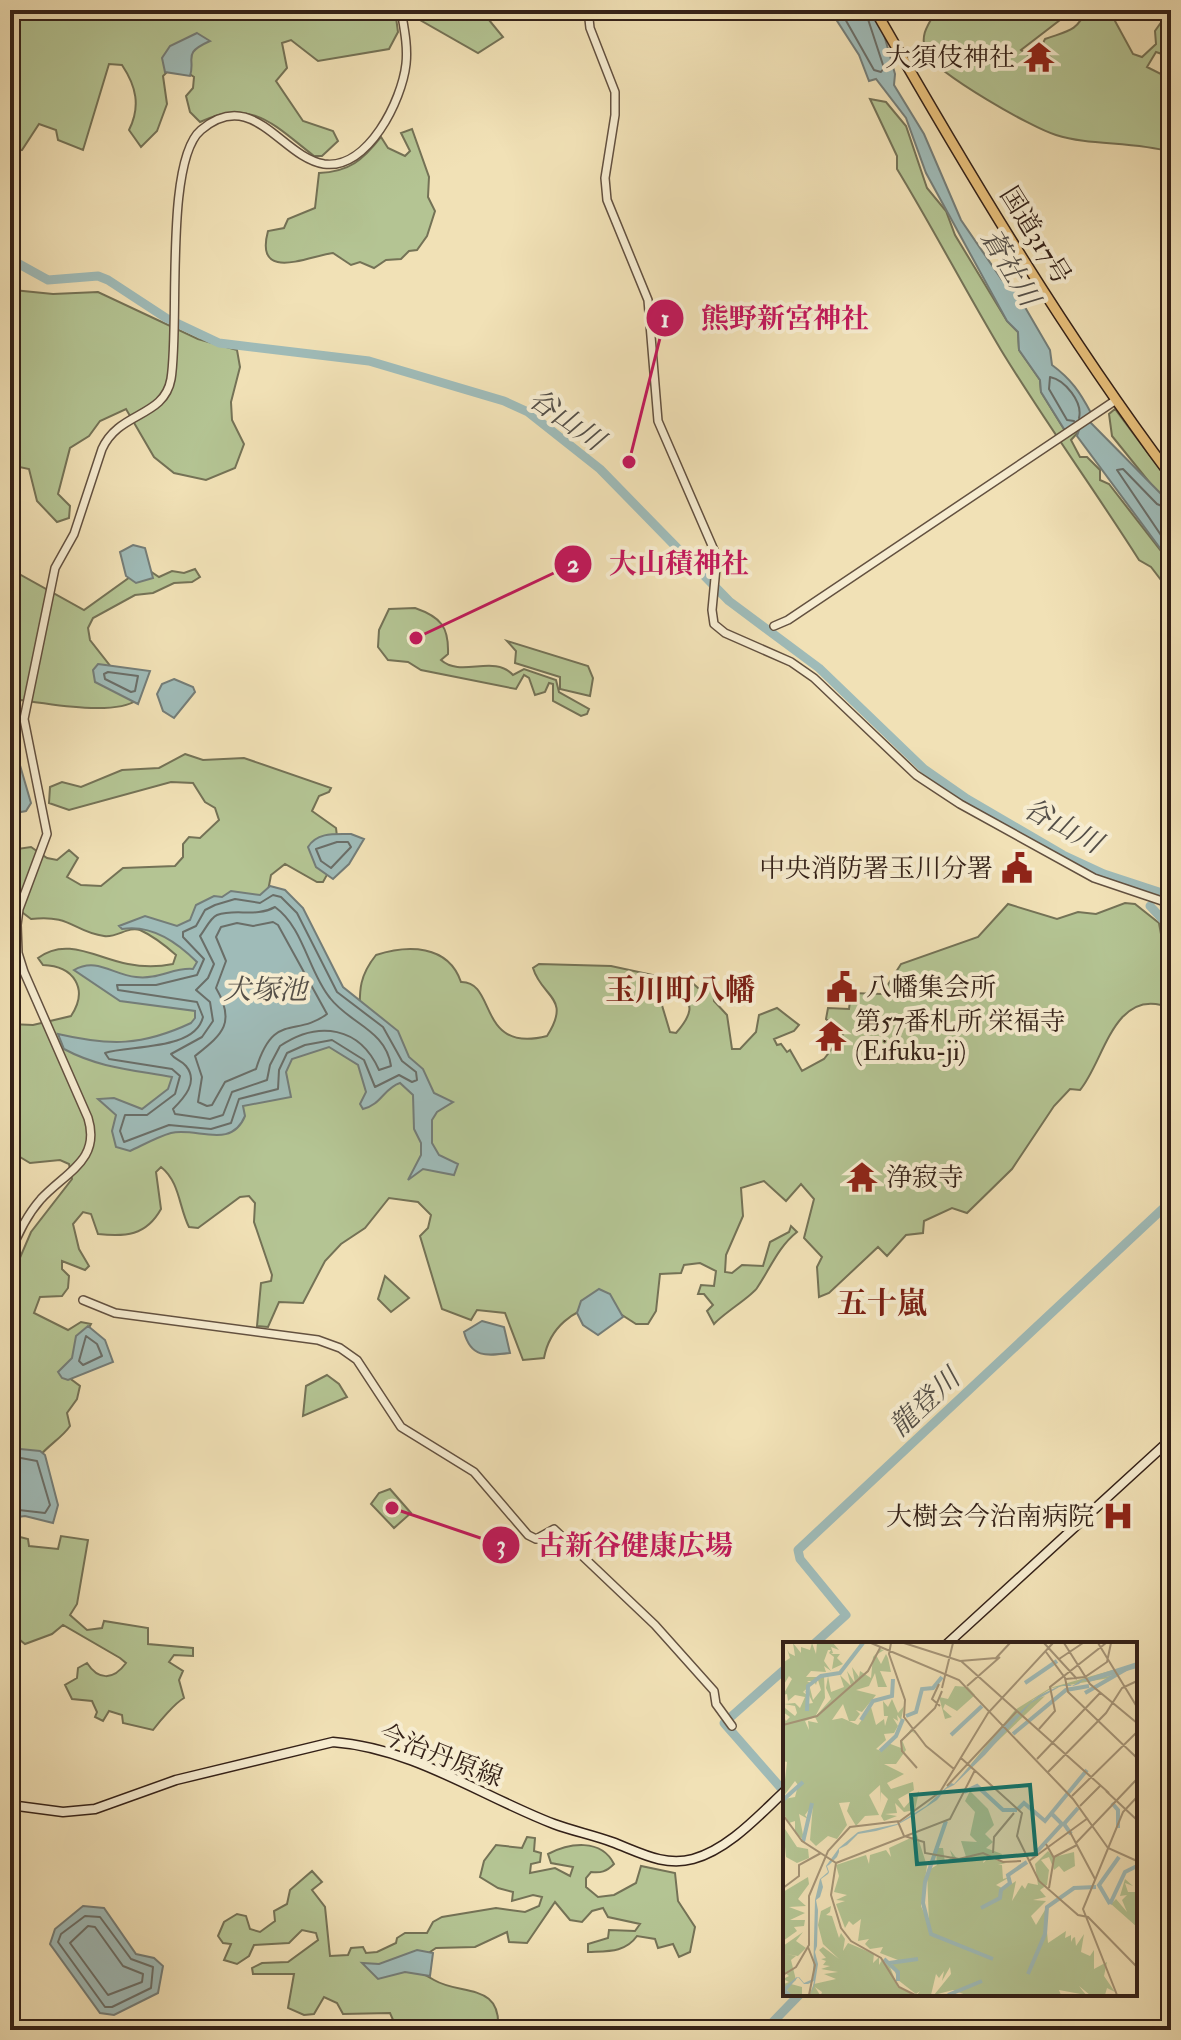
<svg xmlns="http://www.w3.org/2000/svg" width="1181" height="2040" viewBox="0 0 1181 2040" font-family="'IM FELL Double Pica','Noto Serif JP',serif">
<rect width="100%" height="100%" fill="#f1e1b6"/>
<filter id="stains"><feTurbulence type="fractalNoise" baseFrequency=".0025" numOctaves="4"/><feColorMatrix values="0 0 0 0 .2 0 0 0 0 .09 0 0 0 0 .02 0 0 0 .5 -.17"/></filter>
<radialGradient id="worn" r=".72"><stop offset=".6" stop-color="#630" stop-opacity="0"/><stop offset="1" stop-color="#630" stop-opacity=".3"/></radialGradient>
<path fill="#b4c493" stroke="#747256" stroke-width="2" d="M10,10h385l3,22 -9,17 -71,12 -27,-21 -9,3 5,25 -11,13 27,40 30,10 5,10 -16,15h-8c-39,-30 -62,-59 -114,-34l-10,-10 -4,-16 7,-8 1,-11 -9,-6 -15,-2 -7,7 4,28 -10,27 -16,16 -12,-17c12,-24 7,-44 -7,-65l-13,-1 -26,86 -25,-10 -2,-10 -17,-6 -17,26 -12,1z
M422,10h65l2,10 14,17 -25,16 -58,-33z
M937,10h136l-52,40 24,18 9,-7 -13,-14 4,-8c22,-8 32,-7 41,-29h23l24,44 9,3 14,-13 -1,-13 7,-10 -2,-10 11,-1v47l-15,-5 -9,15 24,12v73c-38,-11 -81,-6 -115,-17 -24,-7 -118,-61 -129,-81 -9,-18 2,-31 10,-44z
M870,99l16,3 20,24 21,62 19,23 9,24 52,86 11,11 1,18 21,30 1,12 23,37 16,1 -9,10 9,17h7l13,13v10l9,4 62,80v29l-20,-26 -12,-7c-45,-71 -94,-138 -138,-210 -36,-60 -68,-122 -104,-181v-13z
M412,129l17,48 -1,20 7,14 -8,25 -10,14 -8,1 -8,8 -15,1 -12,8 -14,-6 -9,3 -18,-12c-24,3 -79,30 -65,-22l16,-3 4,-9 27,-11 4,-35c30,-1 44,-13 62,-36l7,11 17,8 5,-5 -9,-18z
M13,290l40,4 45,-2 100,47 39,11 3,17 -9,35 1,18 12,24 -9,24 -29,12 -32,-7 -20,-16 -28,-48 -26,12 -11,15 -19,12 -12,46 12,12 -1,12 -12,4 -20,-21 -8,-32 -19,-4v-145l3,-7 -3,-19z
M1115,409l56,75v20l-9,-6 -50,-62 -3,-22z
M144,567l15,10 13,-6 12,2 11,-4 5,8 -8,5 -18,1 -21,10 -18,2 -42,23 -5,10 2,12 47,60c-22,16 -90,4 -116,0l-11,3v-134l74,41z
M415,608c26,9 34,19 33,46l-7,6c20,18 53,-6 72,15l11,-6 32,11 3,12 30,17 -2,5 -6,2 -28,-15v-17l-4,-1 -4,9 -10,3 -6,-17 -5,-3 -8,14 -95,-19 -13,-8 -20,-2 -10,-13 1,-17 10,-21z
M507,641l81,25 5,12 -3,18 -30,-7v-12l-45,-14 1,-12z
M185,754l18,6 41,-2 87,30 -2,4 -10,4 -7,15 24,17c3,19 -3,38 -13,54h-6l-32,-18 -14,11 -7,37 18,140 78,-38c-1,-25 0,-39 16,-59 31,-10 72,-11 85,27 36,-1 16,72 86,54 25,-39 -5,-38 -14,-68l6,-4 72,2 51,11 -1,25 9,30 6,1c31,-35 -3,-33 11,-55l11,10h15l1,13 13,14 5,34h8l16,-17 3,-17 18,-7 22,17 -5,6 -20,8 3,6 4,-1 6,8 3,-2 12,21 22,-12 20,-26 -18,-14 2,-11 21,1 2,-16 31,1 19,-30 77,-27 30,-33 49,15 21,-7 18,2 29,-11 10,1 24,19 9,50 -7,32c-48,-12 -58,58 -81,85l-10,-1 -16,17 -42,63 -45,44 -15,-5 -28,13 -1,12 -17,2 -19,21 -9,-9 -49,46 -10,4 -2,-30 5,-10 -18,-19 10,-39 -13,-15 -15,17 -22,-20 -23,7 2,28 -17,39 -1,17 7,1 10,-8 21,1 7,-24 19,-10 2,-6 6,6c-19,15 -27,37 -40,56 -5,8 -33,25 -43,36l-7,-13 6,-6 -9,-11h-6l3,-9 13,1 2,-15 -16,-8 -16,2 -3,8 -21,1 -4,37 -8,13h-12l-34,-22c-29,9 -52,24 -58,56l-21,2 -18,-47 -28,-3 -6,10 -29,-11 -22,-73 8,-8 3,-13 -13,-13 -29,-4 -24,30 -24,16 -16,17 -22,42 -24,-1 -11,25 -11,-1 4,-43 10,-2 1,-6 -18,-53 1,-19 -6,-7 -9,1 -42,31 -9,-1c-10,-19 -9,-45 -28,-60l-5,5 5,37c-15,27 -36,28 -63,25l-7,-20 -8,-2 -10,12 6,25 10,17 -4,4 -23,-9v8l7,7 -1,12 -6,8 -22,1 -6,16 34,17 13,-8 10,2 -27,50 16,12 -3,13 -10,14 3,13c-8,12 -22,19 -31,31l-29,-2v-174l21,-49 41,-53 -3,-15 -9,-4 -30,3 -20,-12v-127l23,1 38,-9c18,-27 3,-50 -28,-51l-5,-7c29,-22 60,1 90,6 15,3 30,3 45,0l3,-9c-9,-8 -25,-20 -36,-25 -12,-4 -23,8 -36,6 -30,-4 -33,-22 -73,-17l-21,-16v-53l21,-3 16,11 10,2 12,-10 9,8 -11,19 14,8 20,1 22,-18 52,-2 8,-9v-13l6,-7 11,1 19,-18 -4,-12 -10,-6 -12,-19 -22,-1 -102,28 -20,-7 1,-16 12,-5 19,5 41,-17 37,-2z
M385,1276l24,22 -18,14 -13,-13z
M327,1375l12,9 8,13 -44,19 3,-30z
M390,1489l21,24 -17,15 -23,-24 8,-11z
M18,1527l-2,9 12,3 1,7 29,3 3,-13 27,4 -11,64 -7,11 17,15 15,-2 2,-7 44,7v16l45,4v8l-19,-1 -5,7 14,9 -4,9 5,18c-9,5 -25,24 -31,32l-30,-7 -1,-8 -13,-4 -6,10 -8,-4 2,-5 -5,-11 -20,-2 -7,-14 12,-7 1,-10 9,-5c11,17 26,18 39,0l-6,-5 -57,-33 -11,9 -27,10 -15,-12v-102z
M527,1837l8,1 -1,13 7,2 -1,9 -9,2 -1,9 25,-5 15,8 3,-9 -22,-4 -3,-9c21,-11 53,-16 66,10 -8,8 -13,9 -23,8l-5,6v9l12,10 16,-2 22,-12 5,-17 34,7 3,28 17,26 -5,25 -11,5 -6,-13 -15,4 -3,-9 -18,-3c-12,17 -30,15 -49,16v-8l20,-6 1,-8 26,1 5,-7 -32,-7 -5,-9 -11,3 -10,11 -12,-2 -15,-18 -28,41 -18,-1 -2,-10 -32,15 -39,1 -31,21c14,2 19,5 29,11 27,16 68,2 64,50h-106l2,-8 -4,-9 -47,1 -6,-11 -13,-6 -10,17 -10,1 -16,-7 6,-34h-41l-1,-6 10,-5 26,-1 30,-22 -2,-7 -14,-3 -13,13 -35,2 -5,11 -12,8 -13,-4 7,-16 -8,-1 -5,-7 6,-14 13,-8 9,2 4,13 10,3 15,-11 -1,-10 13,-7 3,-14 22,-19 10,11 -10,8 13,17 5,49 18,-1 3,-7 12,-1 3,6 11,-1 19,-9 1,-5 8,-5h22l6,-11 9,-5 54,-9 29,4 14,-6 3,-9 -9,-2 -21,6 1,-9 -15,-4 -18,-11 4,-16 12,-16 26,3z"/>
<path fill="#9fbbb8" stroke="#747d78" stroke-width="2" d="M830,10h41l12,21 12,43 -1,11 30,49 37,86 41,60 10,5 38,65 2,15c19,14 28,27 39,48l-5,5 85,86v59l-94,-127 2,-6 -15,-1 -23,-37 -1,-12 -21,-30 -1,-18 -11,-11 -81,-148 -20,-55 -30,-39 -7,2 -10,-26z
M197,33l13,8c-29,13 -14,17 -20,35l-25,-4 -3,-14 8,-12z
M133,545l12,3 8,30 -17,5 -10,-7 -6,-24z
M98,664l52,7 -12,33 -43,-22 -2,-12z
M174,679l19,8 2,5 -21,26 -11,-7 -6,-17 5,-10z
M17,755l14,48 -5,8 -16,3v-58z
M351,834l13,5 -15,25 -16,15 -17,-12 -8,-20c9,-15 27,-13 43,-13z
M270,886l15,4 18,18 40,79 55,44 11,26 14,12 11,24 19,9 -16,10 -5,8v23l7,12 19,9 -4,11 -31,-6 -15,11 13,-25v-12l-7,-14 -1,-34 -13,-12c-16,5 -19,22 -37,26l-3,-5 6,-12 -8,-27 -29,-18 -37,12 -6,13 5,25 -48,9 2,10c-14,34 -48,11 -74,17 -14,4 -28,12 -41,18l-14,-4 -4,-16 4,-16 -18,-16 16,-1 28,11 26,-20 4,-12c-38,-7 -73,-9 -108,-28l-6,-15c52,12 84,12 133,-11l4,-5v-7l-75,-10 -46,-31c23,-13 39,5 62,7 22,3 38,-10 57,-8l4,-7c-21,-21 -46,-38 -75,-33l-3,-3 26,-10 32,10 13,-6 6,-15 18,-9 8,1 9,-6 29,4z
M599,1289l11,5 13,23 -25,18 -15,-10 -6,-12 4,-12z
M482,1321l22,6 6,26c-24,3 -39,5 -46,-21z
M88,1326l17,14 8,22 -45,18 -6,-2 -4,-6 14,-14 4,-22z
M10,1448l30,3 5,4 13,50 -5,18 -28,-7 -15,2z
M83,1906l21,2 32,46 18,4 9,8 -5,27 -44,22 -14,-2 -50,-69 5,-15z
M417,1950l16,3 -3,23 -25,-4 -27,7 -16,-16 17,1z"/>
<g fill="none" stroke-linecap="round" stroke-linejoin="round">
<path stroke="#6a6e68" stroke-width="2" d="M840,10l34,60 7,2 3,-4 -19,-58
M1074,421l-7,-1 -18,-31 1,-12c15,3 33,25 29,41
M1171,510l-14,-6 -34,-35 -6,1 54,80
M108,672l30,4 -3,15 -4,1 -26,-13 -1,-5z
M337,842h11l3,5 -20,21 -10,-7 -5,-12z
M273,895l8,2 16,16 40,79 46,35 19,34 14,11 1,8 -5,2 -13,-7 -24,12 -11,-27 -32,-20 -27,5 -18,8 -8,17 -1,19 -39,10 -8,24 -20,6 -42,-4 -45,17 -4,-11 5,-16h22l28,-21 5,-18 -8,-7 -63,-10 -4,-6c24,-8 90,-2 98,-36l-6,-15 -79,-12 -1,-5h39l41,-10 7,-16 -21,-22v-5l13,-6 9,-16 10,-5 20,-6 25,4z
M275,907c29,21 33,64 55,91 20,26 56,32 61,68l-12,4c-19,-43 -60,-50 -99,-24l-10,19 -3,15 -35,12 -9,23 -13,4 -35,-5 -2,-5c11,-11 26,-27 13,-43 -5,-6 -11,-6 -15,-12l31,-17 11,-16 -3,-19 -14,-12 12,-12 6,-14 -14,-28c5,-6 10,-18 17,-21 20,-7 38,3 58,-8z
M237,923l16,3 20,-4 5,3 49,89c-32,24 -53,-3 -71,55l-31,13 -13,23 -5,1 -9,-4 4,-25 -7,-21c26,-21 42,-32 21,-68l10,-27 -10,-24 5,-10z
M86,1336l11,8 5,12 -19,9 -4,-4z
M10,1456l27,5 13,44 -5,8 -35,-4
M85,1916l15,1 31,42 22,8 -2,21 -39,19h-7l-47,-65 3,-8z
M88,1926l7,1 28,39 20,8 -1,8 -34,13 -38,-52z"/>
<path stroke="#9fbbb8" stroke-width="9" d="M10,259l38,21 50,-4 10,4 58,38 53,25 150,18 135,40 24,11 72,57 129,132 90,67 105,101 43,30 96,56 41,19 67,22
M1150,906l16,17 5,29
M814,1644l32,-29 -46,-56 -2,-9 373,-349
M781,1788l-57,-65 61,-54
M765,2030l35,-36"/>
<defs>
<path id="tertiary" d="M588,10l2,18 25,64v23l-10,63 2,22 41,100 10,121 59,136 -5,53 2,14 11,9 66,29 23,16 102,97 44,29 134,74 77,26
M774,626l14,-6 328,-220
M10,1255c7,-20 17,-40 31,-56 25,-27 60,-39 47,-81l-64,-146 -6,-19 -1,-28 2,-16 28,-75 -23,-115 31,-151 19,-34 28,-85c17,-38 62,-31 69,-70 9,-53 -7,-218 30,-249 52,-44 80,27 123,34 44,6 78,-64 82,-100 2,-18 -2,-36 -5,-54
M83,1300l32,13 203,27 22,8 17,12 44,67 73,45 54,63 8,4 18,-10 101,96 59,66 2,13 16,22"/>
<path id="secondary" d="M947,1644l224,-205
M10,1805l53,7 32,-3 81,-29 157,-38c80,6 148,54 221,82 19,7 39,11 58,18 27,10 52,25 81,17 36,-10 66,-44 92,-68"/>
<path id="trunk" d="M875,10c91,159 186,319 296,466"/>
</defs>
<use href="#tertiary" stroke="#635140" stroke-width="10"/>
<use href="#secondary" stroke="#342118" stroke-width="11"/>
<use href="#trunk" stroke="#342118" stroke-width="12"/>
<use href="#tertiary" stroke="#f6ecd0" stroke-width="7"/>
<use href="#secondary" stroke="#f6ecd0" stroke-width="8"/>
<use href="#trunk" stroke="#e8c07b" stroke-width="9"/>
</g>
<defs>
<symbol id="temple-bare" viewBox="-9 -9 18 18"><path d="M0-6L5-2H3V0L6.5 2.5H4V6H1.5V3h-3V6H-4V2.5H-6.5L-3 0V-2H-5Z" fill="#8f2418" stroke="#f6ecd0" stroke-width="2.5" paint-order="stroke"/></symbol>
<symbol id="civic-bare" viewBox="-9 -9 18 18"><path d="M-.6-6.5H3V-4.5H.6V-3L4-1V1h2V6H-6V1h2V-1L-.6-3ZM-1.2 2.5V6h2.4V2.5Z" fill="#8f2418" stroke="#f6ecd0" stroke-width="2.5" paint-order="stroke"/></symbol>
<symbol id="hospital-bare" viewBox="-9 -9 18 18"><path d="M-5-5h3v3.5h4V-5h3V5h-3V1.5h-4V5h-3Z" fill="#8f2418" stroke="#f6ecd0" stroke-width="2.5" paint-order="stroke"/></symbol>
</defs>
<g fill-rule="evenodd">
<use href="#temple-bare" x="1017" y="35" width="44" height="44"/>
<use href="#civic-bare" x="995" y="846" width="44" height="44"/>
<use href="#civic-bare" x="820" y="965" width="44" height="44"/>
<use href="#temple-bare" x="809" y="1014" width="44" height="44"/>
<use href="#temple-bare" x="840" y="1155" width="44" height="44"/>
<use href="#hospital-bare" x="1096" y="1494" width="44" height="44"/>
</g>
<g text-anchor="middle" stroke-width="8" stroke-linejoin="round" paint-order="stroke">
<g font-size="26" fill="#342118" stroke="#f6ecd0" text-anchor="end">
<text x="1015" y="66">大須伎神社</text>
<text x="993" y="877">中央消防署玉川分署</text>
<text x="866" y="996" text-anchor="start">八幡集会所</text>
<text x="855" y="1030" text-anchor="start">第57番札所 栄福寺<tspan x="855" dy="30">(Eifuku-ji)</tspan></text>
<text x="886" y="1186" text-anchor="start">浄寂寺</text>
<text x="1094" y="1525">大樹会今治南病院</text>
</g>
<g font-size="26" fill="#342118" stroke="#f6ecd0">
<text transform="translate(1036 235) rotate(58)" y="9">国道317号</text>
<text transform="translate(441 1755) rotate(21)" y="9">今治丹原線</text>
</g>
<g font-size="28" font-style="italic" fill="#544f48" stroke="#f6ecd0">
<text transform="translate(1011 267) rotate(59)" y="10">蒼社川</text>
<text transform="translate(567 419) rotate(35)" y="10">谷山川</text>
<text transform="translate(1063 825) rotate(28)" y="10">谷山川</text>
<text x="265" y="999">犬塚池</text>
<text transform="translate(924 1402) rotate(-43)" y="10">龍登川</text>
</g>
<g font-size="30" font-weight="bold" fill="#7a1f14" stroke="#f6ecd0">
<text x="680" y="1000">玉川町八幡</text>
<text x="882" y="1313">五十嵐</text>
</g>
</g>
<g transform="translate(783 1642)">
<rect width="354" height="354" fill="#f1e1b6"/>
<path d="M10,1l8,10v-6l9,3 2,-7 4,11 1,-11h16l6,7 -8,-3 2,6 -2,1h9l-3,4 6,6 -11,5 2,-12 -5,-4 2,-3h-3l-4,11 7,10 -7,-5 2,6 -15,-1 -5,6h12l-2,8 -2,-4h-7l5,3 -9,8 4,3v9l6,-1 -4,-8 -5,-4 5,2 1,-5 3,12 8,-10 -3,-10 6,-4 1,22 -10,19 -10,4 4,9 -1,-9 10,2 -3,-6 16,-18 -5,-11 2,-12 3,16 13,-5 -4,-12 11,11 -4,-15 8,12 -3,-16 7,10 1,-6 11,7 2,-21 7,-8 4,1 -8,5 5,9 5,-10 2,4 3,14 -11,-1 7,16h-9l-3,-14 -6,13 -13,4 20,5 -14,17 -6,-2 4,4 -5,7h-6l-6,-17 -11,16 10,-2 16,7 13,-18 5,18 8,-6 1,7 3,-10h-4l-1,-15 5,6 4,-8 6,14 6,-7 -3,14 -4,-5 1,6 -5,-3 5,8 -4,7 -10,1 2,6 -10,9 5,2 7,-8 13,5v-5l1,-3 2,-2 7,-9 5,5 -5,-3 -9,9 4,10 -10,14h-12l20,10 -17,9 4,6 22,-7 1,8 -16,9 6,9 15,-17 -4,19 -11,2 -9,-9 2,10 -12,1 12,2 -13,5 -3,-5 7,-17 -7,-7v11l-1,-18 -11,10 10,20 -14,1 -9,10 -9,-15 3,-9 -11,1 8,22 -10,14 -9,-3 -12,10 -6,-6 3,-36 -8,11 3,4 -9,-5 5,26 -9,-7v-12l-6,2 -6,-11 1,-13 11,-2 3,-12 -3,-4 -12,16 4,-35 -4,-1v-46l3,6 4,-4 -7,-5 2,-4 10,8 2,-3 -2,-7 -11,-2 11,-1 5,5 5,-11 -10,-2 -7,6 -1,-7 -4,1 9,-16 -3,-3 -6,10v-32l1,8 6,-4 -3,-9 2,4 6,3zM333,27l-21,10 24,-5 -10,4 -57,10 -21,13 14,-5 -82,78 52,-64 35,-22zM172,44l13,1 7,8 -18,16 -12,-7 -2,5 9,8 -7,2 -6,-22 9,2zM187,149l18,18 6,16 -9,9 8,8 -7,6 16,6 -2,5 -15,-3 -2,7 6,-5 17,5 -8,2h4l1,14 7,-2 -14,8 8,4 12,-8 -4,20 10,-16 3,4 3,-6 10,2 -3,-21 13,-13 6,6 20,-5 1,14 -11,6 -5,-6 -5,4 -5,-13 -8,3 8,10 -2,15 -7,5 6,7 -13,3 13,1 -15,15 5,9 9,-15 3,33 18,-12 -1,7 6,-3v7l2,-4 2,-1 1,9 8,-12 -3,18 9,4 4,-6v19l13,-7 -3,14 11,16 -8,-4 -2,7h-15l-11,-9 7,9 -27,-5 2,5h-95l-13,-5 -19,5 17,-21 -1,-7 -8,14 2,-10 -5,7 -3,-4 -5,21h-14l3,-4 -4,3 -18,-14 -7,-19h4l3,-1 -18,-7 3,-6 -13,2 -5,-5 4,-5 -11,2 3,-22 -8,6 -4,-4 -4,7 -9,-24 9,-3 -9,-1 11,-5 -13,-3 5,-16 -3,-11 30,-10 3,9 1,-9 16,-5 5,7 -2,-9 28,-13 10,31 -6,40 8,18 -2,-53 10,-6 -1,-17h7l2,15 7,-7 -2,-6 8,10h9l-6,-19 16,1 -7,-7 5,-23 -10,-11zM0,184l14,21 11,2 1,9 -12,5 -11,-6zM25,235l1,7 -11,15 8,7 -17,1 16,6 -15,7h15l-1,6 -10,1 3,4 -14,10v-49zM342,237l8,7 -8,-3 3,9h9v35l-26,-23 5,-5 11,13 -5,-12 5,-5 -7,1zM48,264l-1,6 -4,3 6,1 7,22 2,-5 4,6 -2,12 5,-8 26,11 -1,9 6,-6v8l3,-5 8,7 8,20 16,8h-93l1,-3 -7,-5 5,8h-11l5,-11 22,-5 -12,-5 14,-2 -17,-3 9,-3 -7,-1 3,-4 -5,-2 5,-1 -7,-8 4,-3 16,12 -16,-15 -5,-19 3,-14zM20,290l-7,9 10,7 -8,8 -12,-2 10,2 -5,4 5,20 -5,4 11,3v8h-12l-6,-11 5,-2 -6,-3 6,-3 -6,-5v-25z" fill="#b4c493"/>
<path d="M354,20v6l-48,14 -6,-2 -4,4 -6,2h-12l-30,17 -46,52 -31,30 -8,4 -9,11 -24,16 -16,9 -21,6 -18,3 -11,11 -8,4v3l-2,5 -8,8 -2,1 2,6 -1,2 -7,5 2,8 -3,10 -4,3 2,10 -1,36 -2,6 3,12 -3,19 -4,12 3,-14 -6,3h-4l-6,-7 -11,13 5,5h-9v-7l14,-11h2l5,6 9,-4 2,-79 5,-21 8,-7 -2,-6 13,-18 19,-16 39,-8 29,-18 25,-23 3,1 51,-59 33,-29 21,-10 10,-2 3,2 9,-6z" fill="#9fbbb8"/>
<path fill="none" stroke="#9fbbb8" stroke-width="4" d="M242,41l32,-22M302,51l43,-25M24,69l1,-25 13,-10 19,-3 23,-30M123,74l10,-4 6,-23 11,-1 9,-11M78,78l12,-19 19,-5 1,-17M230,92l53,-44 23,-4M168,93l31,-29M97,109l16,-15 7,-17M181,150l13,-6 26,24h14M0,158l20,-18M329,161l6,7v18M235,167l6,-6 21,18 42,-51M163,179l-21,61 -2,21 8,31 62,25M288,192l-7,-10 14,-16M20,200l9,-39M249,215l30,-33 -10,-10M327,262l15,-32 12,-6M327,262l-11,-19 20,-28M198,266l19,-10 1,-8 9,-7 -2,-8 19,-13M101,317l14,13v9M106,321l29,-4M245,332l17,-40 2,-27 27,-19 22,-1M165,353l34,-14"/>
<path fill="none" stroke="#a59477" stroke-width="2" d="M88,1l88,37 114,119 35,49 29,13M108,1l-2,11 16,46 -1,17 22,29 28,23M121,1l56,18 36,-3 14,-15M261,1l33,36M281,1l26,41 47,39M315,1l39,64M263,10l19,26 3,14 69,66M276,17l24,-16M178,19l148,132M283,37l19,-2 22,-15 4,-19M156,42l-7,15 8,7M184,44l33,-29M159,46l11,-45M0,83l34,-9 51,-45 12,-23M256,87l16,-18 -5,-24 56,-44M178,116l61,55 -5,23 22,45 39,34 10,2 49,50M254,117l63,-66M134,126l-15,-17 -1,-10 34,-33 7,-17M265,130l58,-59 16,-25 15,-7M164,144l70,-75M323,149l31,29M289,154l65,-64M297,164l20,-20M0,173l19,26 34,22 -5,32 10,33 10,13 30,17 18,29 16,8M115,180l6,14 20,6 1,11 34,6 24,-6 20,9 18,-1M287,190l25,47M293,201l61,-64M263,202l8,14 -5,30M210,211l1,-16 20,-24M271,215l23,-12M246,219l59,-43M53,221l114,-44 25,-49M0,246l16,-12v-11l22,-12M25,305l7,18 -6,30M0,333l13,-8 13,-22v-49l19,-45 22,-24 50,-6 40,-29 48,-79 65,-70M334,353l-34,-86 40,-97 14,-15"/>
<path fill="#0f766e" fill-opacity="0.15" stroke="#0f766e" stroke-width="4" d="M247,143l6,69 -119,10 -6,-69z"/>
<rect width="354" height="354" fill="none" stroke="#342118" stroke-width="4"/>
</g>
<path fill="none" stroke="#c2185b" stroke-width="3" d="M629 462L665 318M416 638L573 564M392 1508L501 1545"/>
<g fill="#c2185b" stroke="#f6ecd0" stroke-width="3">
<circle cx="629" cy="462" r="8"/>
<circle cx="416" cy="638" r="8"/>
<circle cx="392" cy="1508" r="8"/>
<circle cx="665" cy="318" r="20"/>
<circle cx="573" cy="564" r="20"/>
<circle cx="501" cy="1545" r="20"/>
</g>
<g font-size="24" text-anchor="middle" font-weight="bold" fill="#fff">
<text x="665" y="327">1</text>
<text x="573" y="572">2</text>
<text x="501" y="1553">3</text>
</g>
<g font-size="28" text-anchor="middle" font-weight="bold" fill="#c2185b" stroke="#f6ecd0" stroke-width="8" stroke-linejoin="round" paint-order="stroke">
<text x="785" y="328">熊野新宮神社</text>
<text x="679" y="573">大山積神社</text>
<text x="635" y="1555">古新谷健康広場</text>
</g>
<rect width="1181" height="2040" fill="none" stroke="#f1e1b6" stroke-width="40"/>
<rect x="12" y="12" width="1157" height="2016" fill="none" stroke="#342118" stroke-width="4"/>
<rect x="20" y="20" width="1141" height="2000" fill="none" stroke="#342118" stroke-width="2"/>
<rect width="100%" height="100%" filter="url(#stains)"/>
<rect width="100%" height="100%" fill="url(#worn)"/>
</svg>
